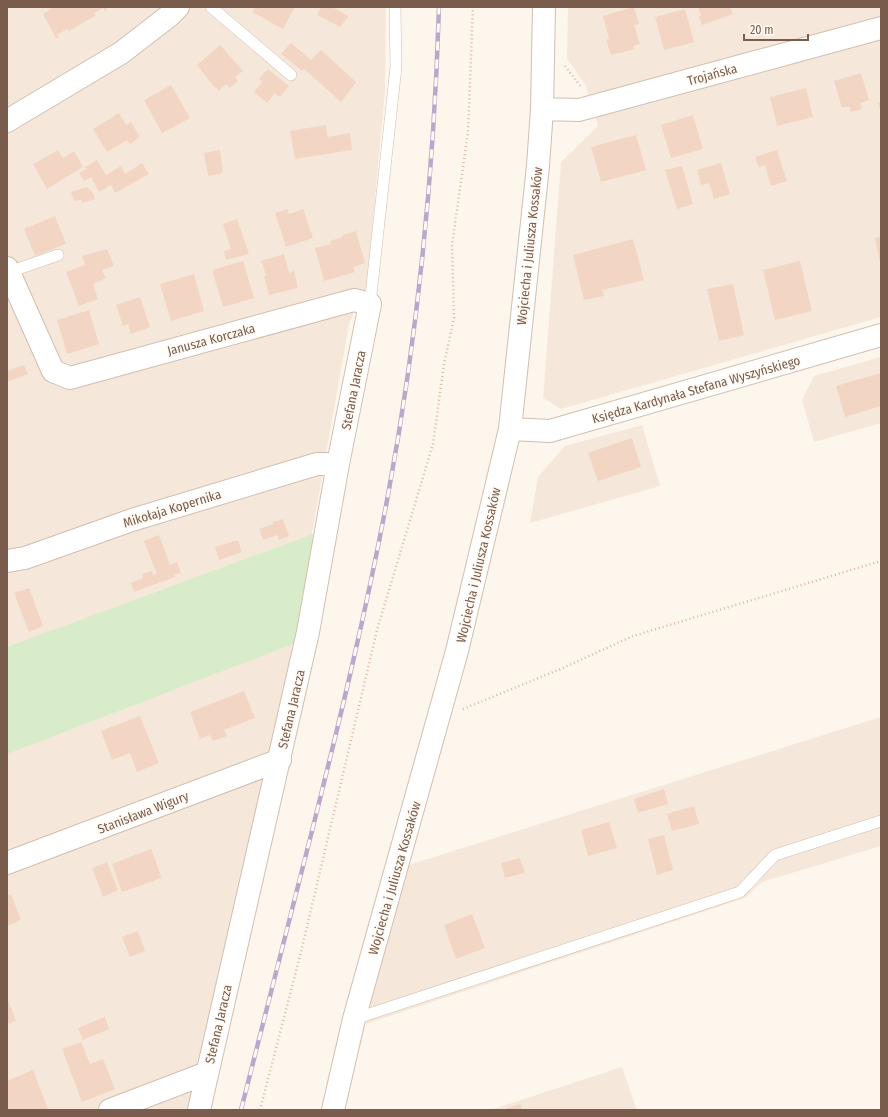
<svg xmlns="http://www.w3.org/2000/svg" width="888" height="1117" viewBox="0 0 888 1117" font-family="'Fira Sans Condensed',sans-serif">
<rect width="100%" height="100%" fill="#fdf6ec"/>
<path fill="#f5e8da" d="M7,7h379l-1,83 -18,195 -18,39 -72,408 -88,378h-182z
M568,7h313v310l-320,92 -18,-11 18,-236 37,-36 -12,-40 -19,-28z
M881,357v66l-67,19 -12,-42 12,-24z
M642,425l18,61 -130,37 8,-46 27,-31z
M881,717v129l-119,36 -17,16 -379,126 36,-157z
M622,1067l15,43h-147z"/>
<path fill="#d8ecc9" d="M313,534l-15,108 -291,112v-107z"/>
<path fill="#f3d5c3" d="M54,7h52l1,2 -2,2 -2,-3 -9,5 1,3 -26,15 -2,-2 -10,6 2,2 -3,1 -13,-24z
M255,7h40l-12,22 -31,-17z
M321,7h11l17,9 -9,11 -23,-12z
M634,7l5,17 -5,1 6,19 -7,2 1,3 -23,6 -5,-15 3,-1 -6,-23z
M698,7h32l3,7 -31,11 -3,-8 2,-1z
M685,9l9,33 -30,8 -9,-33z
M291,43l20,17 10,-10 35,32 -15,20 -37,-33 -2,2 -21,-17z
M220,45l23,26 -8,6 3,4 -8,7 -4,-4 -7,7 -3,-4 -1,1 -18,-23z
M268,69l21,17 -9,11 -5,-4 -8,10 -13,-11 8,-10 -3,-3z
M861,73l8,27 -9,3 2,6 -11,3 -2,-6 -7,2 -8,-27z
M171,85l19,33 -28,15 -18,-33z
M806,88l7,29 -36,9 -7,-29z
M881,102v11l-3,-10z
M119,113l7,12 5,-3 9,15 -10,7 -3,-4 -20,12 -14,-23z
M693,115l10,34 -32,9 -10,-33z
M326,125l1,12 23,-4 2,17 -57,9 -5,-28z
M636,135l10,35 -45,12 -10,-35z
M58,150l5,8 11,-7 9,16 -36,22 -14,-25z
M220,150l3,23 -15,3 -4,-23z
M777,150l10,31 -16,5 -6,-21 -6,2 -4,-10z
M97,160l9,15 15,-9 4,8 17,-11 7,11 -34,19 -4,-8 -12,7 -8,-15 -7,4 -5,-8 7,-4 -1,-2z
M721,163l9,31 -16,5 -5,-16 -8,2 -4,-15z
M682,166l11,38 -16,5 -12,-39z
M87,187l6,6 2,6 -13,4 -1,-3 -7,1 -3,-9z
M287,209l2,5 14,-5 10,29 -27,9 -11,-34z
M55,216l11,28 -31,12 -11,-27z
M237,219l12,35 -23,6 -2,-9 7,-2 -8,-25z
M356,231l9,32 -12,4 2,5 -31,9 -9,-33 16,-4 -1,-3 13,-4v-2z
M881,236v27h-1l-5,-25z
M633,239l11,41 -42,10 2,6 -20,4 -11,-45z
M107,249l7,17 -12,4 4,8 -13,6 5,15 -19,7 -13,-34 19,-7 -3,-9z
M284,254l5,19 5,-2 4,17 -29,7 -5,-18 2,-1 -4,-14 -1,1v-2z
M243,261l11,37 -31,9 -11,-37z
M800,261l12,50 -37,9 -12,-50z
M194,274l10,37 -33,10 -11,-37z
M733,284l11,51 -25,6 -12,-52z
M140,297l10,30 -19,7 -3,-10 -5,2 -7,-21z
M89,310l10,34 -32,10 -10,-34z
M24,365l4,9 -21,8v-11z
M881,373v33l-36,11 -9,-31z
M632,438l9,29 -43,14 -10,-28z
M283,519l6,17 -10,4 -2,-5 -14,5 -4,-11 14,-5v-2z
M159,535l11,30 7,-3 4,11 -7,2 1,2 -41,15 -3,-9 12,-5 -1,-4 10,-3 1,4 4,-1 -13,-33z
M238,540l4,12 -23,8 -4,-13z
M29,588l14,38 -14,6 -15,-39z
M244,691l11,27 -31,12 3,6 -14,5 -3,-6 -10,4 -10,-27z
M140,716l19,47 -22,9 -7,-19 -18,7 -11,-29z
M664,789l4,15 -30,9 -4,-14z
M694,806l5,18 -27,7 -5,-17z
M609,822l8,26 -29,8 -7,-26z
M664,835l9,35 -16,5 -9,-36z
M151,849l11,29 -40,14 -10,-28z
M520,858l5,15 -20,5 -4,-15z
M107,862l11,28 -15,7 -11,-29z
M11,894l10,26 -14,6v-31z
M472,914l13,34 -29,11 -12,-34z
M138,931l7,20 -15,6 -8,-20z
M7,998l9,23 -9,3z
M105,1017l4,12 -26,11 -5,-12z
M81,1042l9,22 13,-5 12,30 -33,13 -20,-53z
M33,1070l15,39 -3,1h-37l-1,-29z
M520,1104l2,6h-20z"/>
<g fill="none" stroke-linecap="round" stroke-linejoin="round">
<defs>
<path id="service" d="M211,7l80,68
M9,272l49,-17
M370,304l26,-237 -1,-60
M354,1019l386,-127 35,-37 106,-34"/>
<path id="minor" d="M542,109l37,1 302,-82
M7,268l46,103 17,7 284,-78 16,4 -32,160 -30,168 -109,478
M510,429l40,2 331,-96
M7,561l18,-3 107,-38 185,-56h21
M7,863l273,-103
M110,1110l97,-37
M333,1110l21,-91 103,-368 53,-222 28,-263 4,-57 2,-102"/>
<path id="tertiary" d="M7,121l114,-68 48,-37 9,-9"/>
</defs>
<use href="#service" stroke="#d1beb0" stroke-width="12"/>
<use href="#minor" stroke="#d1beb0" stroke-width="24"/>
<use href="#tertiary" stroke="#d1beb0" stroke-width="24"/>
<path stroke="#d9b8a5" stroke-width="2.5" stroke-dasharray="1 3" stroke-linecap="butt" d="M565,66l17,22
M463,709l100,-41 70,-32 248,-75
M260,1110l41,-158 76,-322 56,-186 11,-80 10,-46 -2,-73 16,-113 5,-125"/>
<use href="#service" stroke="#fff" stroke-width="11"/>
<use href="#minor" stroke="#fff" stroke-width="22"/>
<use href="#tertiary" stroke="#fff" stroke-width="22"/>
<defs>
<path id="rail" d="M241,1110c24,-93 47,-186 71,-279 28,-112 55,-223 76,-336 30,-161 46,-324 51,-488"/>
</defs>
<use href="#rail" stroke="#b9a8c9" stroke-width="4.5"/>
<use href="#rail" stroke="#fffaf3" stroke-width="3" stroke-dasharray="9" stroke-linecap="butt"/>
</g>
<g text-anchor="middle" stroke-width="3.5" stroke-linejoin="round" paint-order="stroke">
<g font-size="13" fill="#7a5c4d" stroke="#fffaf3">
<text transform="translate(712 74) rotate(-15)" y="5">Trojańska</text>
<text transform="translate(529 246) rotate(-84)" y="5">Wojciecha i Juliusza Kossaków</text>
<text transform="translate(211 339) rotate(-15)" y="5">Janusza Korczaka</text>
<text transform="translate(696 389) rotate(-16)" y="5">Księdza Kardynała Stefana Wyszyńskiego</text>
<text transform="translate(353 390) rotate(-79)" y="5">Stefana Jaracza</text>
<text transform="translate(172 508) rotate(-17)" y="5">Mikołaja Kopernika</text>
<text transform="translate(478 565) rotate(-77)" y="5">Wojciecha i Juliusza Kossaków</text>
<text transform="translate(291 709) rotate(-77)" y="5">Stefana Jaracza</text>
<text transform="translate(143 812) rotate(-21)" y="5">Stanisława Wigury</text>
<text transform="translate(394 878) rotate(-74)" y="5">Wojciecha i Juliusza Kossaków</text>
<text transform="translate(218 1024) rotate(-77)" y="5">Stefana Jaracza</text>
</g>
</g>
<rect width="888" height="1117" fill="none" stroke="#7a5c4d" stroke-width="16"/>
<path d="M744 34v6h64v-6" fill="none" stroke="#7a5c4d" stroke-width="2"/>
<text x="750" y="34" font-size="12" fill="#7a5c4d" stroke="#fffaf3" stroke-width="3" paint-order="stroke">20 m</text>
</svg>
